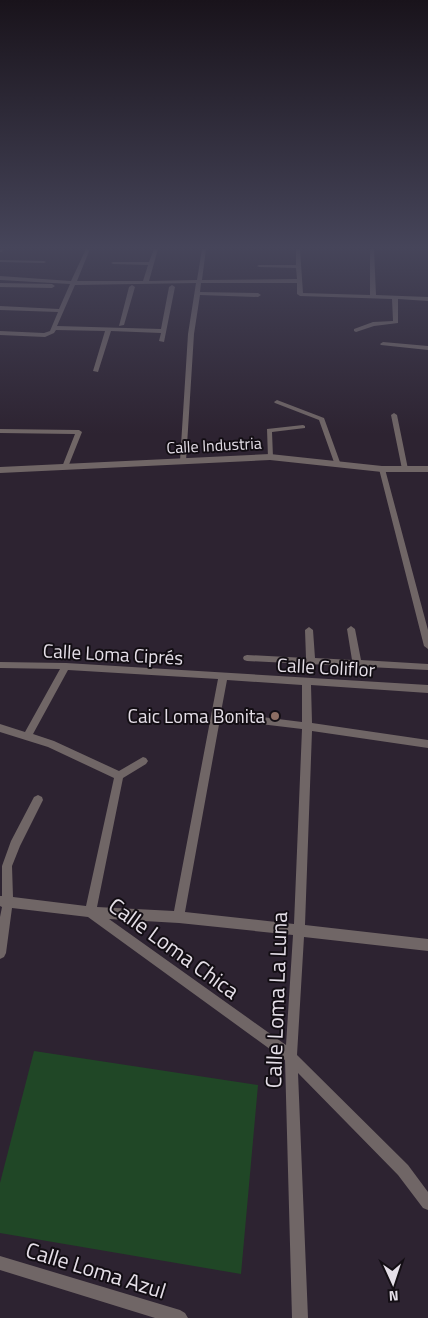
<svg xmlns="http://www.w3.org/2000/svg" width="428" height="1318" viewBox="0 0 428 1318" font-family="'Titillium Web',sans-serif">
<rect width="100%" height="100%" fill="#2d2331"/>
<path fill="#204726" d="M34,1051l224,34 -17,189 -241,-41v-50z"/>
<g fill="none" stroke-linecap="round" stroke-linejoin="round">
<path fill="#706666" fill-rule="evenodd" d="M0,249h3l-1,3h-2z
M86,249h4l-13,32h66l5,-16 -35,-1 -2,-1 2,-1h36l5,-13h4l-9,32 48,-1 5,-31h4l-4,31 95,-1 -1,-11 -37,-1 -2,-1 2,-1h37v-16h4l3,44 67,2v-46h4l2,46 52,2v4l-30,-2v24l-24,3 -18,6 -2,-1v-2l19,-7 20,-1 -1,-22 -92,-3 -3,-2v-11h-96l-1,9 58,1 3,2 -3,2 -58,-2 -6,39 -8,127 -3,2 -3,-2 8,-127 8,-51 -121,2 -18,41 104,3 8,-42 3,-2 3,2 -11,55 -5,-1 2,-8 -50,-2 -13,41 -5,-1 12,-40 -49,-1 -2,3 -9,4 -45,-2v-4l44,2 6,-2 8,-19 -58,-2v-4l59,3 11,-25 -70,-4v-4l71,5z
M0,260l44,1 2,1 -2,1 -44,-1z
M0,283l52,1 3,2 -3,2 -52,-1z
M132,285l3,2 -11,38 -5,1 10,-39z
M383,342l45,4v4l-47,-5 -1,-1z
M277,400l47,18 17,47 -1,1h-4l-1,-1 -16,-45 -44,-17 -1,-1z
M394,413l3,2 11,54 -3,2 -3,-2 -11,-54z
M303,425l2,1v2l-33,4 1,25 -3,2 -2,-1 -1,-29z
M0,429l79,1 3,2 -14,35 -3,2 -3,-2 13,-33 -75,-1z
M380,467h4l1,2 43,161v19l-4,-3 -45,-177z
M351,626l4,3 6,31 67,4v6l-181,-9 -3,-1 -1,-2 1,-2 3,-1 59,3 -1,-28 4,-3 4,3 2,28 37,2 -5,-31z
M0,662l66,1 362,22v8l-117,-8 1,38 116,17v8l-116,-17 -7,194 123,14v12l-124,-14 -7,118 111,110 20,27v18l-5,-2 -25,-33 -100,-102 10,245h-16l-7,-258 -197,-143 -76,-9 -6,45 -2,4 -4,2v-42l2,-10 -2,-1v-10h2v-30l9,-25 23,-44 4,-2 4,2 1,3 -23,46 -8,20 1,31 73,9 28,-128 -66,-31 -48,-15v-8l25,8 35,-63 -60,-1zM68,670l150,9 -44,232 -77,-4 26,-129 23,-14 2,-3 -2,-3 -3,-1 -24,14 -65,-30 -21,-7zM227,680l75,5v37l-81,-10zM220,719l82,10 -8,195 -109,-12zM109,919l70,4 114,12 -7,110z
M0,1256l180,54 5,3 3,5h-33l-155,-48z"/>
<path fill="#706666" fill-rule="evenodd" d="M270,454l112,12h46v6h-46l-112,-12 -270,13v-6z"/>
</g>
<linearGradient id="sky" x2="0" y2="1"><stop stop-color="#19131b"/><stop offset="0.57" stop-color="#46455a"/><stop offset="1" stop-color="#46455a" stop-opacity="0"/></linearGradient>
<rect width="428" height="434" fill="url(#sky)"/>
<circle fill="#8d6e63" stroke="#130e14" stroke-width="2" cx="275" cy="716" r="5"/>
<g text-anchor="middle" stroke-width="4" stroke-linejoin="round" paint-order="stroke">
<g font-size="16" fill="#e5dfe8" stroke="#130e14">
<text transform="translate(214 445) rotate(-3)" y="6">Calle Industria</text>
</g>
<g font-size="19" fill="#e5dfe8" stroke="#130e14">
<text transform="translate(113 654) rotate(3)" y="7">Calle Loma Ciprés</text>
<text transform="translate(326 667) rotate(3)" y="7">Calle Coliflor</text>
</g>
<g font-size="19" fill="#e5dfe8" stroke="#130e14" text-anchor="end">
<text x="265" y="723">Caic Loma Bonita</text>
</g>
<g font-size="22" fill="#e5dfe8" stroke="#130e14">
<text transform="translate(174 948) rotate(36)" y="8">Calle Loma Chica</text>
<text transform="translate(276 1000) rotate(-88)" y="8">Calle Loma La Luna</text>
<text transform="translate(96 1270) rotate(17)" y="8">Calle Loma Azul</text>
</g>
</g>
<g transform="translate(393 1283) rotate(177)" stroke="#130e14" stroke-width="4" paint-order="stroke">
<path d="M0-4L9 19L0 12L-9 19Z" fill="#e5dfe8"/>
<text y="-8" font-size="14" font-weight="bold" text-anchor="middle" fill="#e5dfe8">N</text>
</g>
</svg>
